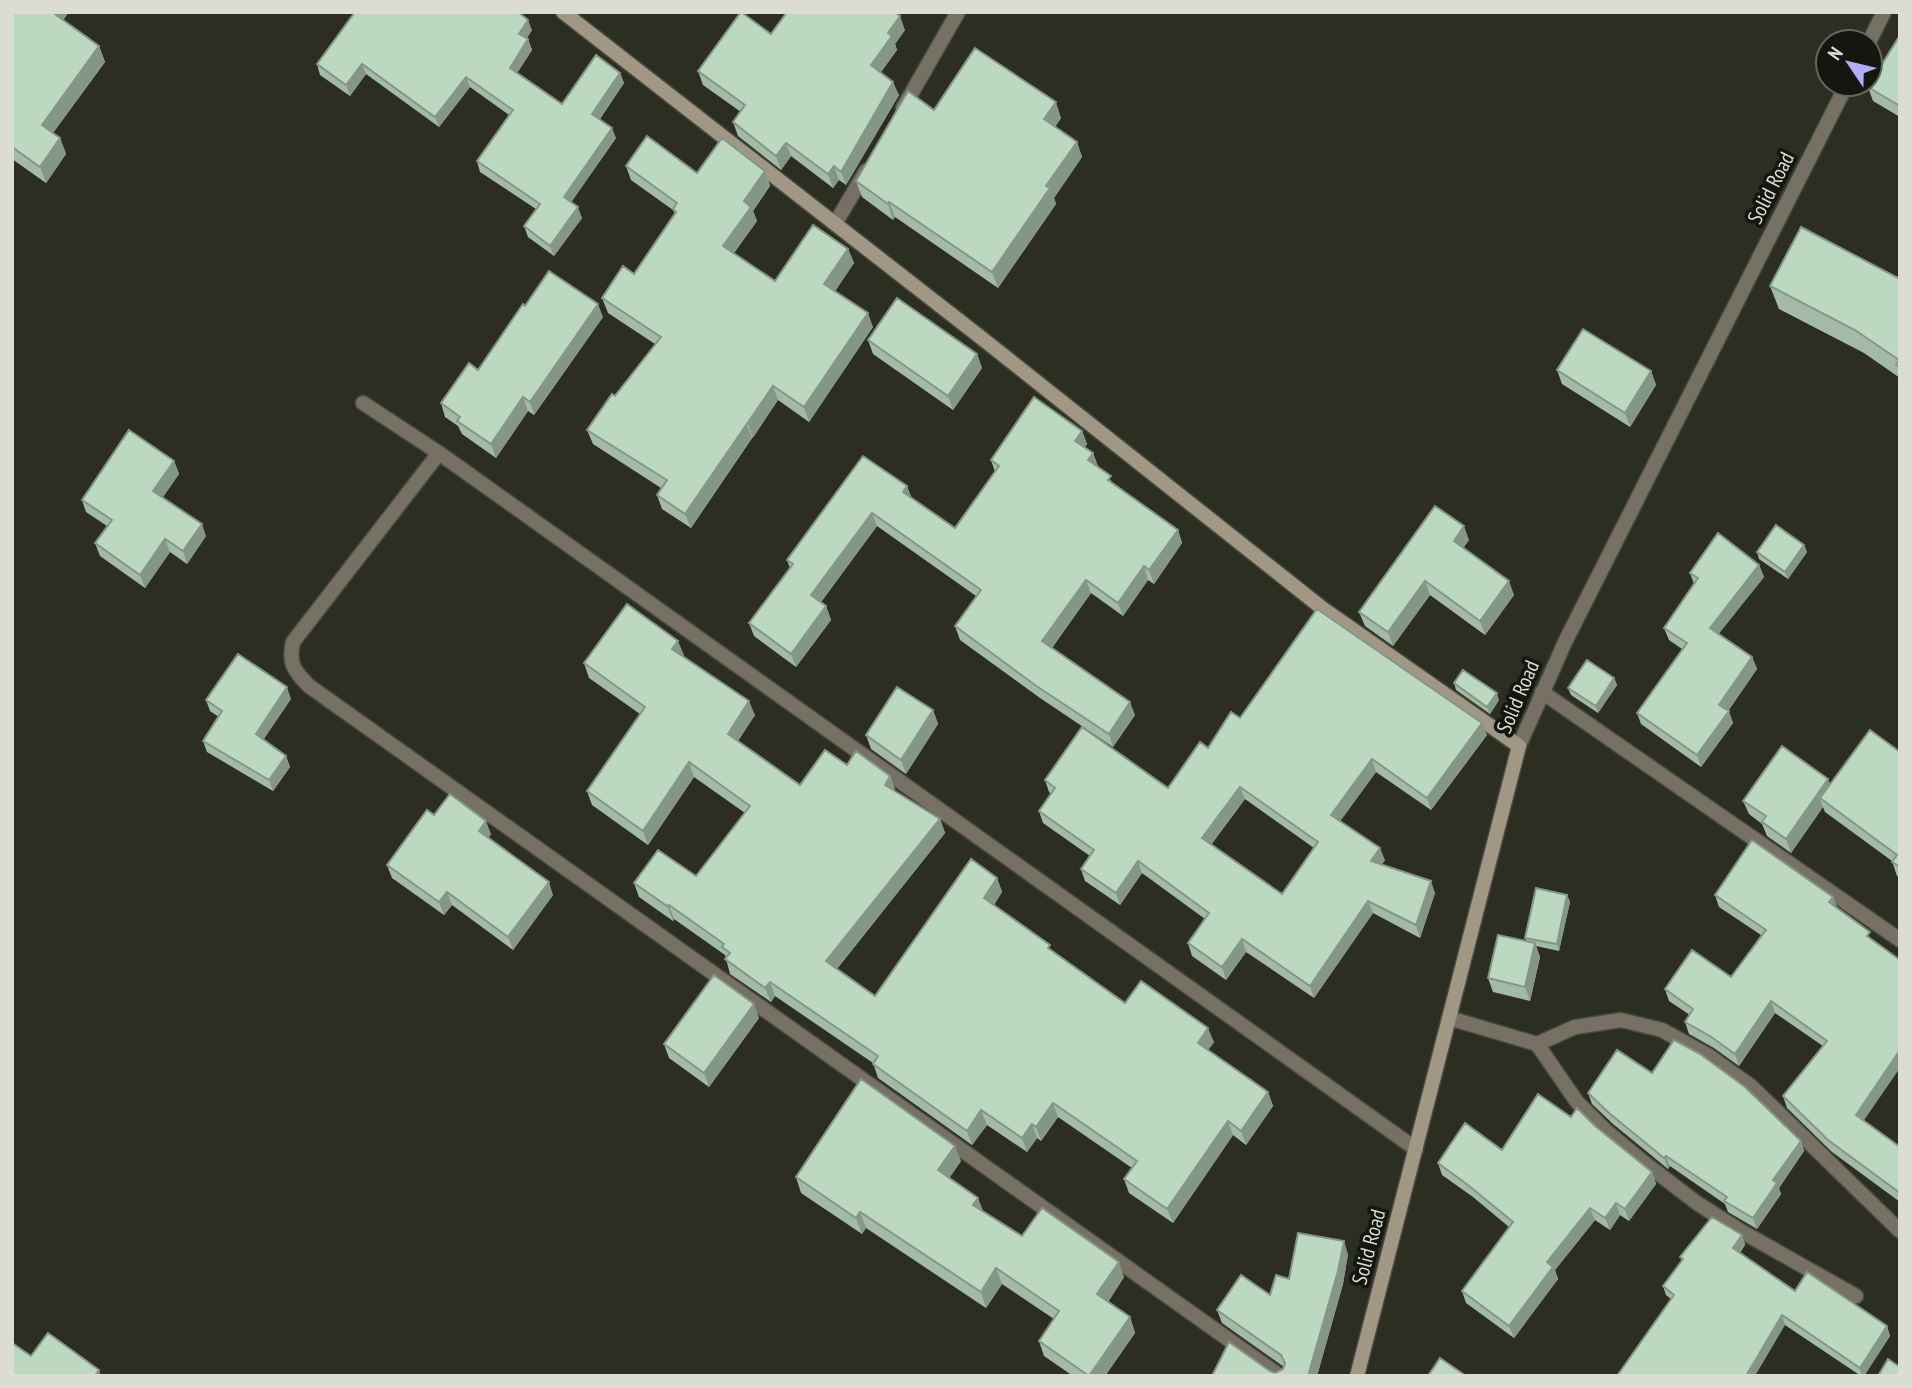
<svg xmlns="http://www.w3.org/2000/svg" width="1912" height="1388" viewBox="0 0 1912 1388" font-family="'PT Sans Narrow',sans-serif">
<rect width="100%" height="100%" fill="#2c2e22"/>
<g fill="none" stroke-linecap="round" stroke-linejoin="round">
<defs>
<path id="lane" d="M1449,1018l88,26 38,-17 46,-7 41,10 47,26 43,31 148,144
M1537,1044l40,58 29,29 36,30 55,42 42,27 117,66"/>
<path id="street" d="M1869,42l15,-30
M903,108l55,-96
M835,224l31,-53
M363,403l76,50 977,696
M439,453l-146,189c-5,21 1,29 16,44l971,690
M1542,692l358,248
M1519,746l46,-104 282,-558"/>
<path id="secondary" d="M563,12l416,324 343,272 197,138 -162,630"/>
</defs>
<use href="#lane" stroke="#484a3f" stroke-width="17"/>
<use href="#street" stroke="#484a3f" stroke-width="17"/>
<use href="#secondary" stroke="#484a3f" stroke-width="17"/>
<use href="#lane" stroke="#777165" stroke-width="14"/>
<use href="#street" stroke="#777165" stroke-width="14"/>
<use href="#secondary" stroke="#a19785" stroke-width="14"/>
</g>
<path fill="#a3baa6" fill-rule="evenodd" d="M12,12l51,8 36,26 6,16 -52,71 7,5 6,16 -20,29 -34,-24z
M532,30l-5,8 1,1 4,11 -15,23 45,31 58,-31 4,10 -24,36 16,19 -45,64 11,16 -28,38 -26,-19 -4,-11 12,-17 -56,-37 -3,-11 32,-46 -39,-28 -31,40 -73,-53 -16,22 -30,-21 -3,-11z
M905,30l-10,14 2,6 -16,22 18,23 -53,90 -7,-5 -6,8 -42,-32 -10,14 -43,-34 -5,-14 8,-10 -38,-27 -5,-14 73,-37z
M1900,35v82l-27,-16 -5,-14z
M934,110l127,8 -6,9 22,15 5,15 -28,41 2,6 -58,84 -103,-71 -2,3 -31,-23 -6,-16z
M626,166l71,7 68,-2 5,15 -17,25 4,10 -23,32 41,28 73,-32 6,14 -19,28 38,36 -64,95 -31,-22 -87,128 -29,-19 -5,-14 4,-7 -68,-44 -6,-14 68,-86 -47,-31 -6,-15 32,-24 41,-60 -2,-4 -42,-30z
M1900,275v103l-36,-25 -85,-44 -9,-23 128,-8z
M525,306l78,11 -69,98 -6,-4 -32,47 -34,-24 -4,-8 -13,-9 -4,-14 37,-33z
M868,340l109,14 5,14 -29,42 -80,-56z
M1557,370l94,1 5,14 -26,42 -68,-43z
M1082,431l5,13 -2,3 8,6 5,14 16,17 64,46 4,13 -28,41 -6,-4 -25,36 -32,-23 -39,55 83,67 -22,32 -73,-49 -80,-58 -5,-14 21,-30 -99,-70 -56,76 5,4 5,14 -35,47 -42,-31 -5,-13 41,-55 -3,-8 120,-74 4,11 44,31 40,-56 -4,-12z
M174,461l5,13 -16,23 43,39 -19,28 -17,-12 -25,36 -45,-32 -5,-13 12,-17 -21,-14 -4,-12z
M1469,540l-6,8 51,47 -29,40 -55,-40 -37,51 -28,-20 -6,-14z
M1804,545l3,7 -19,27 -29,-20 -2,-7z
M1759,565l5,12 -46,57 34,23 5,12 -29,42 5,12 -32,44 -60,-43 -4,-11 45,-64 -13,-9 -5,-12 30,-44 -4,-11z
M684,655l-1,1 72,59 -17,26 62,44 47,-20 43,11 5,14v1l45,28 5,14 -108,136 38,27 122,-118 5,14 -8,13 59,46 72,52 89,39 -6,8 60,42 5,14 -27,39 -13,-10 -60,88 -44,-30 -5,-14 8,-11 -74,-51 -17,24 -4,-3 -10,14 -40,-27 -15,20 -94,-67 -5,-15 -98,-67 -4,6 -41,-28 -5,-19 -51,-36 -1,2 -34,-24 -5,-14 62,-7 49,-63 -51,-36 -46,68 -56,-40 -5,-14 53,-77 -51,-36 -5,-15z
M1614,678l3,7 -19,28 -27,-18 -3,-7z
M1454,683l45,17 -9,14 -34,-24z
M291,699l-28,40 23,17 4,11 -17,24 -66,-39 -4,-11 16,-24 -9,-6 -4,-11z
M933,710l5,14 -32,50 -35,-25 -5,-14z
M1240,718l247,17 -56,75 -55,-38 -36,49 45,39 -3,4 53,29 -15,45 -47,-25 -59,85 -68,-46 -20,28 -34,-24 -4,-13 17,-24 -63,-46 -22,32 -35,-24 -4,-12 9,-13 -47,-33 -4,-12 12,-17 -2,-2 -4,-12 123,8 40,-40zM1245,799l69,49 -32,46 -71,-49z
M1900,752v125l-3,-1 -5,-15 -67,-49 -2,-5 -32,46 -24,-17 -5,-12 -13,-10 -6,-13 85,-22 2,5z
M434,815l57,19 -3,4 65,57 -40,55 -61,-45 -8,10 -52,-37 -5,-13z
M1567,895l3,7 -11,49 -23,-5 4,11 -10,44 -37,-9 -5,-14 39,-36 -2,-4z
M1715,895l118,2 4,11 27,213 36,26v55l-68,-50 -45,-44 -4,-12 40,-50 -48,-33 -36,53 -25,-18 -25,-14 -4,-12 5,-7 -21,-14 -4,-12 66,-12 30,-42 -42,-28z
M759,1018l-50,69 -40,-29 -5,-14z
M1652,1073l149,68 3,10 -25,37 2,6 -24,35 -29,-17 -3,-8 -55,-38 -2,3 -55,-45 -21,-20 -4,-11z
M1571,1117l24,9 57,46 4,12 -27,37 -9,-6 -10,15 -15,-10 -40,50 3,9 -44,59 -48,-35 -4,-12 47,-64 -36,-30 -31,-22 -4,-12 64,-13z
M961,1161l-12,17 34,33 39,25 102,41 -16,25 22,15 5,16 -30,43h-32l-29,-20 -5,-15 15,-22 -52,-35 -16,24 -120,-80 -4,6 -61,-41 -5,-16z
M1742,1235l3,10 -5,8 55,38 92,35 3,10 -26,40h-3l-76,-51 -114,-26 -5,-4 -3,-9 19,-25 -2,-4z
M1348,1254l-5,30 -26,92h-105l58,-5 5,2 8,-4 1,-2 -62,-44 -5,-13 53,-15 19,-16z"/>
<path fill="#849787" d="M52,12h17l-11,16z
M900,16l5,14 -10,14 2,6 -21,29 -5,-14 17,-32z
M528,20l4,10 -9,14 -4,-10z
M528,39l4,11 -18,28 -4,-10z
M99,46l6,16 -58,79 -5,-16z
M362,64l4,10 -16,22 -4,-11z
M620,73l4,10 -28,41 -4,-10z
M466,77l4,10 -31,40 -4,-10z
M893,82l6,13 -53,90 -5,-13z
M1056,102l5,16 -11,16 -6,-15z
M612,128l4,10 -48,69 -4,-10z
M60,138l6,16 -20,29 -6,-16z
M1077,142l5,15 -28,41 2,6 -58,84 -6,-16 54,-86z
M786,143l5,13 -10,14 -5,-14z
M834,166l5,14 -6,8 -5,-14z
M765,171l5,15 -17,25 4,10 -29,39 -5,-14 21,-45z
M889,202l6,15 -2,3 -5,-16z
M578,207l4,11 -28,38 -4,-10z
M848,249l6,14 -24,36 -6,-15z
M598,304l5,13 -69,98 -4,-13z
M868,313l5,14 -64,95 -5,-15z
M977,354l5,14 -29,42 -5,-14z
M1651,371l5,14 -26,42 -5,-14z
M773,386l5,14 -25,38 -5,-14z
M523,397l5,14 -32,47 -5,-14z
M746,423l6,14 -61,91 -6,-14z
M1082,431l5,13 -7,10 -5,-13z
M1093,453l5,13 -5,8 -5,-14z
M174,461l5,13 -21,30 -5,-13z
M907,486l5,13 -9,-7z
M872,513l5,13 -61,83 -5,-14z
M202,524l4,12 -19,28 -4,-13z
M1464,526l5,14 -10,14 -5,-13z
M1178,530l4,13 -28,41 -5,-14z
M165,539l5,13 -25,36 -5,-13z
M1804,545l3,7 -19,27 -3,-7z
M1759,565l5,12 -50,63 -4,-12z
M1144,566l4,14 -25,36 -5,-13z
M1086,580l5,13 -44,61 -5,-13z
M1425,581l5,14 -37,51 -5,-14z
M1509,581l5,14 -29,40 -5,-14z
M826,606l5,14 -35,47 -5,-13z
M678,641l6,14 -7,9 -5,-15z
M1752,657l5,12 -33,48 -5,-12z
M1614,678l3,7 -19,28 -2,-7z
M287,687l4,12 -31,46 -4,-11z
M1497,693l2,7 -9,14 -3,-7z
M749,701l6,14 -22,33 -5,-14z
M1130,702l5,13 -22,32 -4,-13z
M933,710l5,14 -32,50 -5,-14z
M1729,711l4,12 -32,44 -4,-12z
M1482,723l5,12 -56,75 -4,-12z
M286,756l4,11 -17,24 -4,-11z
M1372,759l4,13 -40,55 -5,-12z
M689,762l5,15 -46,68 -5,-14z
M890,776l5,14 -5,9 -5,-14z
M1828,779l5,14 -13,5 3,9 -32,46 -5,-14z
M1240,787l5,12 -39,52 -4,-13z
M940,819l5,14 -114,143 -5,-15z
M486,821l5,13 -8,10 -4,-13z
M1380,848l5,12 -9,13 -5,-12z
M1138,861l4,12 -22,32 -4,-12z
M997,878l5,14 -13,20 -5,-14z
M1431,881l4,12 -15,45 -4,-13z
M549,882l4,13 -40,55 -5,-13z
M447,892l5,13 -8,10 -5,-13z
M1567,895l3,7 -11,49 -2,-7z
M1833,897l4,11 -8,-6z
M1368,901l5,12 -59,85 -4,-12z
M669,905l5,14 -1,2 -6,-15z
M1242,939l4,13 -20,28 -4,-13z
M1535,943l5,14 -10,44 -5,-14z
M770,982l5,14 -4,6 -6,-14z
M1771,1001l4,12 -36,53 -4,-12z
M754,1004l5,14 -50,69 -5,-14z
M1208,1028l6,14 -11,15 -5,-14z
M1900,1050v18l-40,58 -4,-11z
M1268,1092l5,14 -27,39 -5,-14z
M1053,1103l5,14 -17,24 -5,-14z
M981,1110l6,15 -15,20 -5,-14z
M1228,1121l5,14 -60,88 -6,-14z
M1032,1124l5,14 -10,14 -5,-14z
M1801,1141l3,10 -25,37 2,6 -24,35 -4,-11 20,-38z
M955,1146l6,15 -17,25 -6,-16z
M1666,1156l4,10 -2,3 -4,-11z
M1652,1172l4,12 -27,37 -4,-12z
M978,1198l6,15 -11,-8z
M1616,1203l4,12 -10,15 -5,-12z
M1590,1208l5,12 -40,50 3,9 -44,59 -5,-12 38,-64z
M860,1212l6,16 -4,6 -6,-16z
M1742,1235l3,10 -9,13 -3,-10z
M1344,1241l4,13 -5,30 -26,92h-9z
M1119,1262l5,15 -21,33 -6,-16z
M996,1268l6,16 -16,24 -5,-16z
M1782,1315l3,10 -30,51h-9z
M1130,1317l5,16 -30,43h-16z
M1887,1326l3,10 -26,40h-2l-2,-8z
M99,1370l2,6h-6z"/>
<path fill="#bdd8c1" stroke="#849787" stroke-width="2" fill-rule="evenodd" d="M12,12h40l47,34 -57,79 18,13 -20,29 -28,-20z
M355,12h163l10,8 -9,14 9,5 -18,29 52,36 34,-49 24,18 -28,41 20,14 -48,69 14,10 -28,39 -26,-20 16,-22 -63,-43 36,-51 -47,-33 -31,40 -73,-53 -16,21 -29,-21z
M741,12l30,22 16,-22h108l5,4 -12,17 4,3 -21,29 22,17 -52,90 -7,-6 -6,8 -42,-31 -10,13 -43,-34 12,-17 -47,-34z
M1900,35v71l-32,-19z
M975,48l81,54 -12,17 33,23 -31,44 4,2 -58,84 -103,-70 -1,2 -32,-23 52,-90 26,19z
M647,136l50,37 25,-35 43,33 -21,30 7,6 -28,39 52,35 38,-56 35,24 -24,35 44,29 -64,94 -31,-21 -88,128 -28,-19 10,-15 -80,-50 25,-36 3,2 46,-59 -59,-39 21,-32 11,8 42,-62 -3,-3 4,-6 -51,-37z
M1801,227l97,51 2,-3v92l-4,-2 3,-5 -44,-30 -85,-44z
M549,271l49,33 -68,98 -7,-5 -32,47 -34,-23 3,-4 -19,-14 28,-40 9,7 45,-66 2,2z
M897,298l80,56 -29,42 -80,-56z
M1583,329l68,42 -26,42 -68,-43z
M1034,397l48,34 -7,10 18,12 -5,7 23,16 -3,4 70,50 -29,40 -5,-4 -26,37 -32,-23 -44,61 88,61 -21,32 -74,-49 -80,-59 26,-36 -109,-77 -61,82 15,11 -35,48 -42,-31 44,-59 -6,-4 76,-104 44,30 -4,6 52,36 44,-62 -8,-6z
M129,430l45,31 -21,30 49,33 -19,27 -18,-12 -25,36 -45,-32 17,-23 -30,-20z
M1435,506l29,20 -10,15 55,40 -29,40 -55,-40 -37,51 -29,-20z
M1776,525l28,20 -19,27 -28,-20z
M1718,533l41,32 -49,63 42,29 -33,48 10,6 -32,44 -60,-42 50,-70 -23,-15 34,-50 -8,-5z
M627,604l51,37 -6,8 77,52 -21,33 72,51 25,-35 22,15 9,-14 34,25 -5,9 55,34 -114,142 49,35 96,-137 26,19 -13,20 66,47 -2,3 77,55 16,-22 67,47 -10,15 70,49 -27,39 -13,-10 -61,88 -43,-30 13,-18 -84,-58 -17,24 -4,-3 -10,14 -41,-28 -14,21 -94,-67 5,-8 -108,-74 -5,6 -40,-29 5,-6 -8,-6 2,-3 -55,-39 -2,1 -33,-23 24,-33 38,26 54,-70 -61,-44 -46,69 -56,-40 58,-84 -61,-44z
M1317,609l165,114 -55,75 -55,-39 -41,56 49,33 -9,13 60,20 -15,44 -48,-24 -58,85 -68,-47 -20,28 -34,-24 21,-30 -71,-52 -22,32 -35,-24 13,-19 -55,-39 16,-23 -10,-8 37,-53 86,61 32,-46 8,6 23,-36 9,6zM1240,787l78,55 -36,52 -80,-56z
M238,654l49,33 -31,47 30,22 -17,24 -66,-39 19,-30 -16,-11z
M1587,660l27,18 -18,28 -28,-18z
M1463,670l34,23 -10,14 -33,-24z
M897,687l36,23 -32,50 -35,-25z
M1870,730l30,22v115l-8,-5 5,-7 -77,-57z
M1782,746l46,33 -42,60 -24,-17 4,-6 -23,-15z
M450,794l36,27 -7,10 70,51 -41,55 -61,-45 -8,10 -52,-37 40,-55 7,5z
M1752,840l81,57 -4,5 41,30 -3,4 33,24v90l-44,65 44,32v46l-72,-53 -45,-44 44,-55 -56,-40 -36,53 -25,-18 -25,-14 8,-13 -28,-20 27,-39 39,27 35,-47 -51,-35z
M1536,888l31,7 -10,49 -32,-6z
M1498,935l37,8 -10,44 -37,-9z
M714,975l40,29 -50,69 -40,-29z
M1674,1040l26,14 45,33 56,54 -28,39 4,3 -24,35 -29,-17 3,-4 -61,-41 -2,2 -55,-45 -21,-20 29,-43 35,23z
M861,1079l94,67 -17,24 40,28 -5,7 49,31 20,-28 77,54 -22,32 33,23 -41,59 -50,-35 20,-30 -63,-43 -15,24 -121,-80 -4,6 -60,-41z
M1538,1094l33,23 6,-9 18,18 57,46 -27,37 -9,-6 -11,15 -15,-10 -43,54 6,5 -44,59 -47,-35 51,-69 -45,-37 -30,-22 27,-40 37,27z
M1712,1217l30,18 -9,13 62,43 12,-19 80,54 -27,42 -78,-53 -36,61h-129l57,-81 -11,-9 20,-27 -3,-2z
M1298,1233l46,8 -6,30 -30,105h-96l17,-34 41,29 5,2 8,-4 2,-6 -4,-8 -64,-45 24,-35 29,20 6,-20 13,4z
M48,1333l51,37 -4,6h-83v-33l19,13z
M1440,1358l26,18h-38z
M1888,1359l12,8v9h-22z"/>
<g text-anchor="middle" stroke-width="7" stroke-linejoin="round" paint-order="stroke">
<g font-size="21" fill="#dbddd5" stroke="#151610">
<text transform="translate(1771 188) rotate(-63)" y="7">Solid Road</text>
<text transform="translate(1518 697) rotate(-67)" y="7">Solid Road</text>
<text transform="translate(1369 1247) rotate(-75)" y="7">Solid Road</text>
</g>
</g>
<rect width="1912" height="1388" fill="none" stroke="#dbddd5" stroke-width="28"/>
<g transform="translate(1849 63) rotate(305)"><circle r="33" fill="#151610" stroke="#64665f" stroke-width="2"/>
<path d="M0-5L12 26L0 18L-12 26Z" fill="#b1adfa"/>
<text y="-10" font-size="19" font-weight="bold" text-anchor="middle" fill="#dbddd5">N</text>
</g>
</svg>
